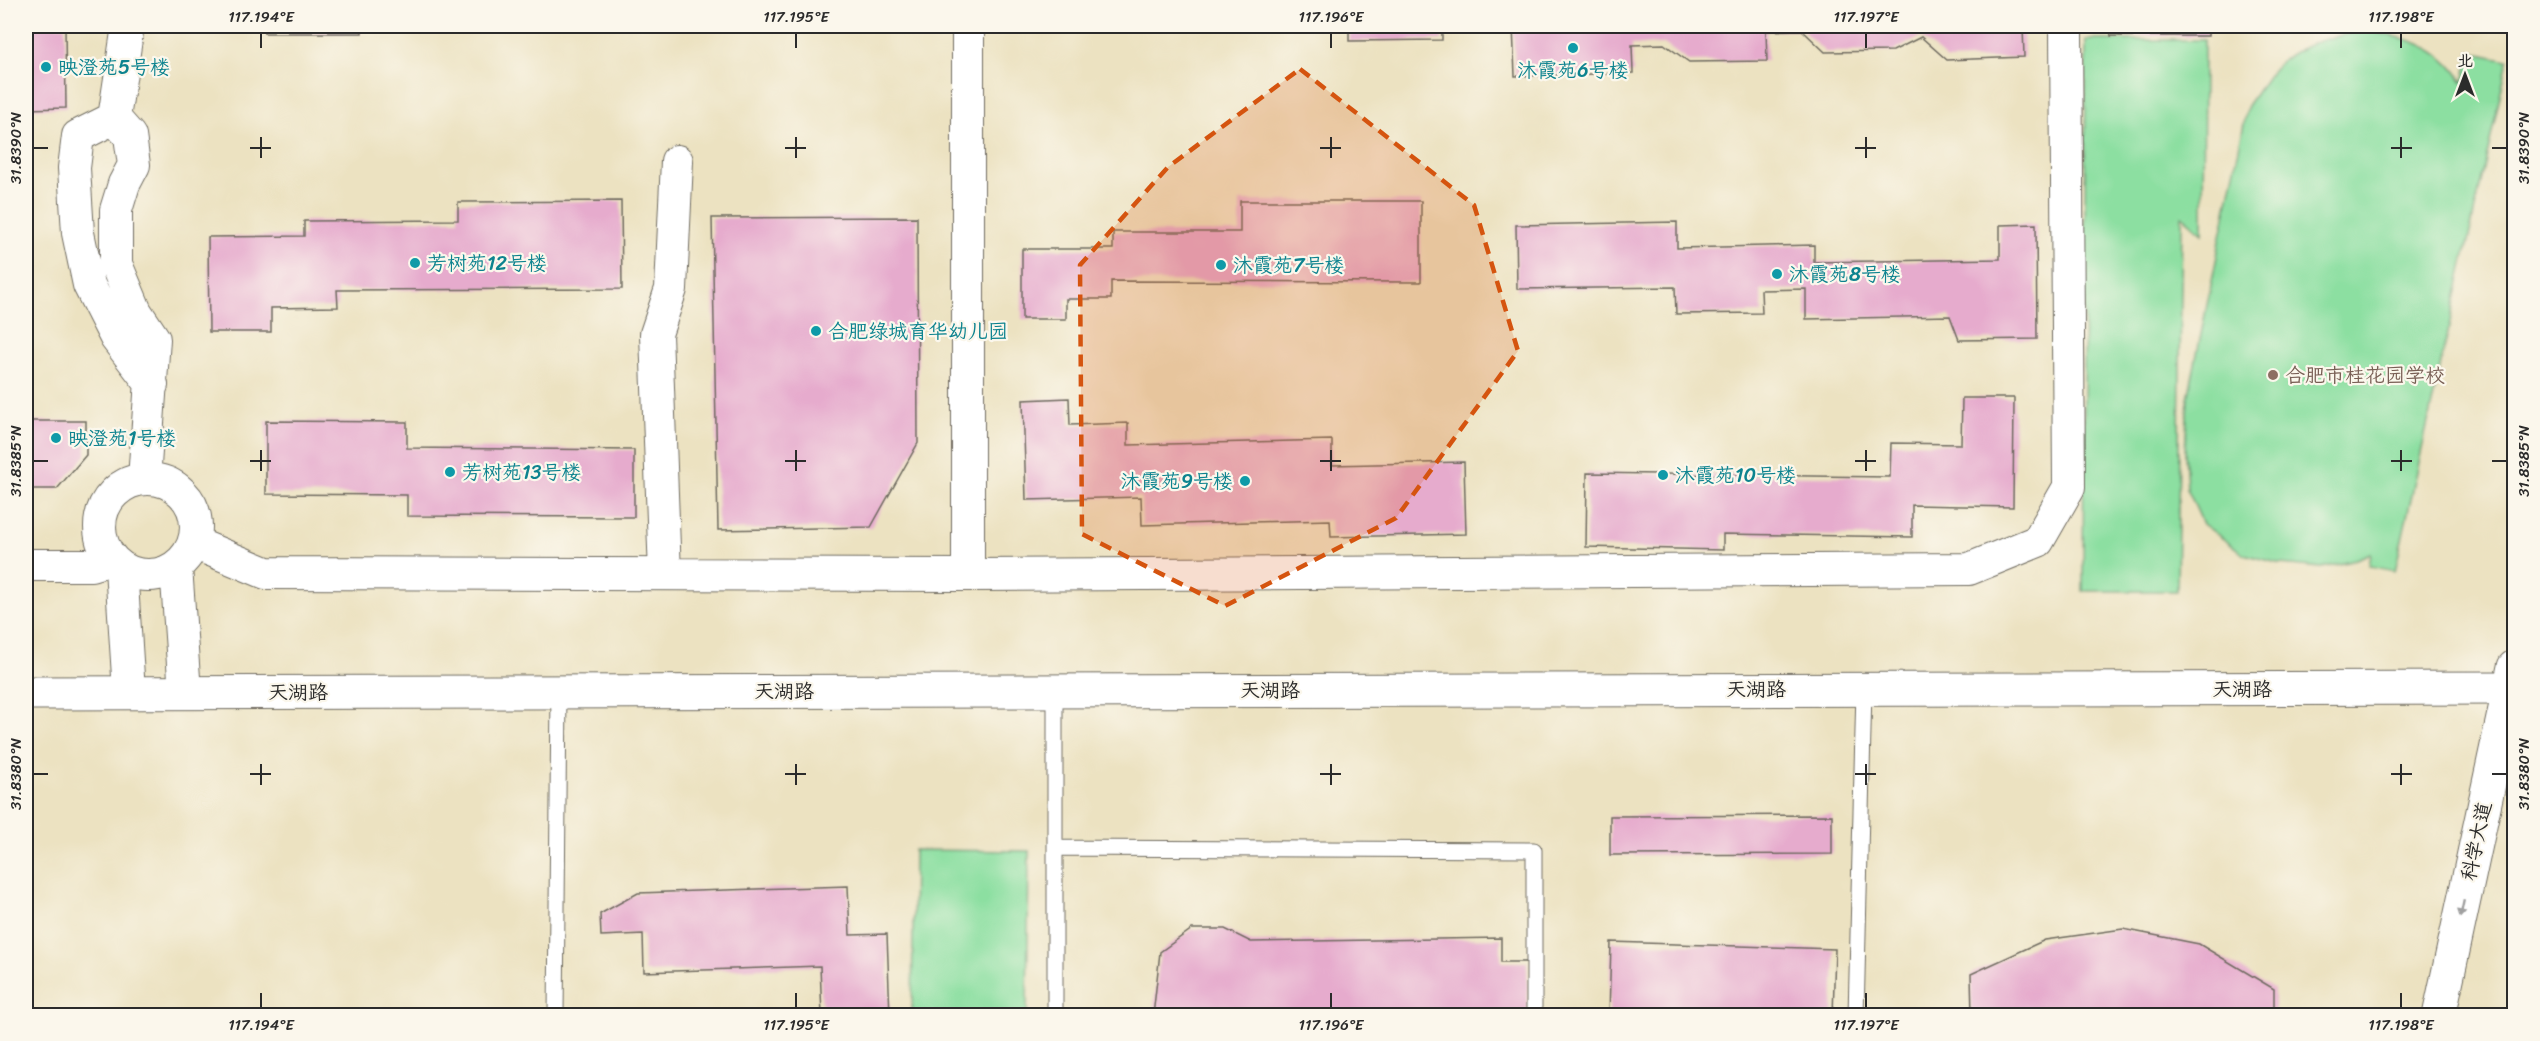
<svg xmlns="http://www.w3.org/2000/svg" width="2540" height="1041" viewBox="0 0 2540 1041" font-family="Sriracha,'LXGW WenKai TC',sans-serif">
<rect width="100%" height="100%" fill="#fbf7ec"/>
<filter id="ink" filterUnits="userSpaceOnUse"><feTurbulence type="fractalNoise" baseFrequency=".0167" numOctaves="2"/><feDisplacementMap in="SourceGraphic" scale="12" xChannelSelector="R" yChannelSelector="G"/><feConvolveMatrix kernelMatrix="1 2 1 2 8 2 1 2 1" color-interpolation-filters="sRGB"/></filter>
<filter id="wash" filterUnits="userSpaceOnUse"><feTurbulence type="fractalNoise" baseFrequency=".008" numOctaves="4" result="noise"/><feDisplacementMap in="SourceGraphic" scale="24" xChannelSelector="R" yChannelSelector="G"/><feGaussianBlur stdDeviation="1.35" result="paint"/><feColorMatrix in="noise" values="0 0 0 0 0 0 0 0 0 0 0 0 0 0 0 0 0 1.4 0 .05"/><feComposite in="paint" operator="in"/></filter>
<g filter="url(#wash)">
<rect width="100%" height="100%" fill="#ece2c1"/>
<path fill="#8cdfa1" stroke="#5c8566" stroke-width="1.5" d="M2364,31c39,5 78,14 99,51l7,-30 38,8 -113,511 -26,-5 2,-13 -20,8 -29,7 -41,-4 -37,-10 -41,-30 -16,-36 -2,-36 3,-54 60,-294c9,-11 16,-25 25,-35 26,-26 56,-32 91,-38z
M2086,40h118l-1,193 -21,-17 -5,375h-94z
M914,850l115,1 -2,164h-115z"/>
<g id="blocks">
<path fill="#e6abcd" d="M26,26h39l1,82 -40,1z
M264,26h98v7h-98z
M1349,26h93v14l-93,1z
M1513,26h510l1,31 -77,3 -26,-23 -28,14 -68,1 -23,-22 -36,1 1,30 -78,1 -25,-18 -32,1 1,28 -118,3z
M2110,26h98v10h-97z
M621,201l1,88 -285,1 1,17 -67,1v24h-62l-1,-95 96,-1v-15l154,-1v-18z
M1240,201h181v81l-310,-1v18h-45v20h-44v-70h91v-17h127z
M917,217l1,226 -47,84 -153,3 -6,-312z
M1677,222v26l137,-3v17l186,-3v-34l36,-1 1,115 -78,1 -9,-24 -144,3v-30l-45,1 1,23 -86,1 -1,-27 -158,2 -1,-64z
M1069,398l1,27 58,-2v22l204,-5v25l132,-3 2,72 -135,3 -1,-17 -188,5 -1,-28 -115,3 -3,-100z
M1962,398h52l-1,109 -101,-2v32l-189,-3v16l-137,-3 1,-74 303,4 1,-34 70,1z
M26,421h60v34l-29,34h-31z
M266,421l141,1v26l227,2v67l-227,-1v-21l-141,-1z
M1832,815v39l-222,1v-39z
M848,886l2,49 37,-1 3,82h-68l-2,-50 -176,6 -1,-38 -42,2 -1,-22 38,-21z
M1192,929h33l26,13 250,-4v24h26l1,54h-375l7,-64z
M2123,929l76,15 75,45v27h-302l-1,-42 74,-34z
M1611,942l224,7 -2,67h-224z"/>
</g>
</g>
<g filter="url(#ink)">
<use href="#blocks" fill-opacity="0" stroke="#6f6b60" stroke-width="1.5"/>
<g fill="none" stroke-linecap="round" stroke-linejoin="round">
<defs>
<path id="lane" d="M1055,690v326
M1055,848l479,2v166
M556,1016l3,-324
M1856,1016l8,-327"/>
<path id="street" d="M114,118l16,18 4,29 -10,19 -8,26v54l20,48 18,27 -10,140
M114,118l-36,18 -4,32 4,65 11,52 27,53 36,47
M114,118l14,-92
M100 527a48 48 0 1 1 96 0a48 48 0 1 1-96 0Z
M194,543l72,30 702,2 1001,-6 69,-28 31,-54 -3,-461
M26,565h65l20,-6
M176,567l9,125
M121,568l8,124
M665,574l-9,-240 15,-45 6,-128
M968,575v-549"/>
<path id="secondary" d="M26,693l2488,-5"/>
<path id="primary" d="M2439,1016l75,-349"/>
</defs>
<use href="#lane" stroke="#6f6b60" stroke-width="17"/>
<use href="#street" stroke="#6f6b60" stroke-width="34"/>
<use href="#secondary" stroke="#6f6b60" stroke-width="35"/>
<use href="#primary" stroke="#6f6b60" stroke-width="35"/>
<use href="#lane" stroke="#fff" stroke-width="15"/>
<use href="#street" stroke="#fff" stroke-width="32"/>
<use href="#secondary" stroke="#fff" stroke-width="33"/>
<use href="#primary" stroke="#fff" stroke-width="33"/>
</g>
<defs><path id="oneway-solid" d="M-6-.8H1V-3.2L6.5 0L1 3.2V.8H-6Z" transform="scale(1.5)"/></defs>
<use fill="#a0a0a0" href="#oneway-solid" transform="translate(2462 909) rotate(102)"/>
</g>
<path fill="#d5540f" fill-opacity="0.2" stroke="#d5540f" stroke-width="4.5" stroke-dasharray="12 8" stroke-linejoin="round" d="M1300,69l174,136 44,146 -122,167 -171,88 -143,-72 -2,-269 88,-98z"/>
<path fill="none" stroke="#2b2b2b" stroke-width="2" d="M261,33v15M796,33v15M1331,33v15M1866,33v15M2401,33v15M261,137v21M796,137v21M1331,137v21M1866,137v21M2401,137v21M33,148h15M250,148h21M785,148h21M1320,148h21M1855,148h21M2391,148h21M2492,148h15M261,450v21M796,450v21M1331,450v21M1866,450v21M2401,450v21M33,461h15M250,461h21M785,461h21M1320,461h21M1855,461h21M2391,461h21M2492,461h15M261,764v21M796,764v21M1331,764v21M1866,764v21M2401,764v21M33,774h15M250,774h21M785,774h21M1320,774h21M1855,774h21M2391,774h21M2492,774h15M261,993v15M796,993v15M1331,993v15M1866,993v15M2401,993v15"/>
<g fill="#0f9aa8" stroke="#fbf7ec" stroke-width="2">
<circle cx="1573" cy="48" r="6"/>
<circle cx="46" cy="67" r="6"/>
<circle cx="415" cy="263" r="6"/>
<circle cx="1221" cy="265" r="6"/>
<circle cx="1777" cy="274" r="6"/>
<circle cx="816" cy="331" r="6"/>
<circle cx="56" cy="438" r="6"/>
<circle cx="450" cy="472" r="6"/>
<circle cx="1663" cy="475" r="6"/>
<circle cx="1245" cy="481" r="6"/>
</g>
<circle fill="#8d6e63" stroke="#fbf7ec" stroke-width="2" cx="2273" cy="375" r="6"/>
<g text-anchor="middle" stroke-width="4.5" stroke-linejoin="round" paint-order="stroke">
<g font-size="20" fill="#0d838f" stroke="#fbf7ec" text-anchor="start">
<text x="58" y="74">映澄苑5号楼</text>
<text x="1573" y="77" text-anchor="middle">沐霞苑6号楼</text>
<text x="427" y="270">芳树苑12号楼</text>
<text x="1233" y="272">沐霞苑7号楼</text>
<text x="1789" y="281">沐霞苑8号楼</text>
<text x="828" y="338">合肥绿城育华幼儿园</text>
<text x="68" y="445">映澄苑1号楼</text>
<text x="462" y="479">芳树苑13号楼</text>
<text x="1675" y="482">沐霞苑10号楼</text>
<text x="1233" y="488" text-anchor="end">沐霞苑9号楼</text>
</g>
<g font-size="20" fill="#785e54" stroke="#fbf7ec" text-anchor="start">
<text x="2285" y="382">合肥市桂花园学校</text>
</g>
<g font-size="20" fill="#2b2b2b" stroke="#fbf7ec">
<text x="1756" y="696">天湖路</text>
<text x="2242" y="696">天湖路</text>
<text x="1270" y="697">天湖路</text>
<text x="784" y="698">天湖路</text>
<text x="298" y="699">天湖路</text>
<text transform="translate(2476 841) rotate(-78)" y="7">科学大道</text>
</g>
</g>
<rect width="2540" height="1041" fill="none" stroke="#fbf7ec" stroke-width="66"/>
<g transform="translate(2465 75)" stroke="#fbf7ec" stroke-width="4.5" paint-order="stroke">
<path d="M0-4.5L10 22L0 15L-10 22Z" fill="#2b2b2b"/>
<text y="-9" font-size="16" font-weight="bold" text-anchor="middle" fill="#2b2b2b">北</text>
</g>
<rect x="33" y="33" width="2474" height="975" fill="none" stroke="#2b2b2b" stroke-width="2"/>
<g font-size="15" text-anchor="middle" fill="#2b2b2b">
<text x="261" y="22">117.194°E</text>
<text x="796" y="22">117.195°E</text>
<text x="1331" y="22">117.196°E</text>
<text x="1866" y="22">117.197°E</text>
<text x="2401" y="22">117.198°E</text>
<text transform="translate(16 148) rotate(-90)" y="5">31.8390°N</text>
<text transform="translate(2524 148) rotate(-90)" y="5">31.8390°N</text>
<text transform="translate(16 461) rotate(-90)" y="5">31.8385°N</text>
<text transform="translate(2524 461) rotate(-90)" y="5">31.8385°N</text>
<text transform="translate(16 774) rotate(-90)" y="5">31.8380°N</text>
<text transform="translate(2524 774) rotate(-90)" y="5">31.8380°N</text>
<text x="261" y="1030">117.194°E</text>
<text x="796" y="1030">117.195°E</text>
<text x="1331" y="1030">117.196°E</text>
<text x="1866" y="1030">117.197°E</text>
<text x="2401" y="1030">117.198°E</text>
</g>
</svg>
